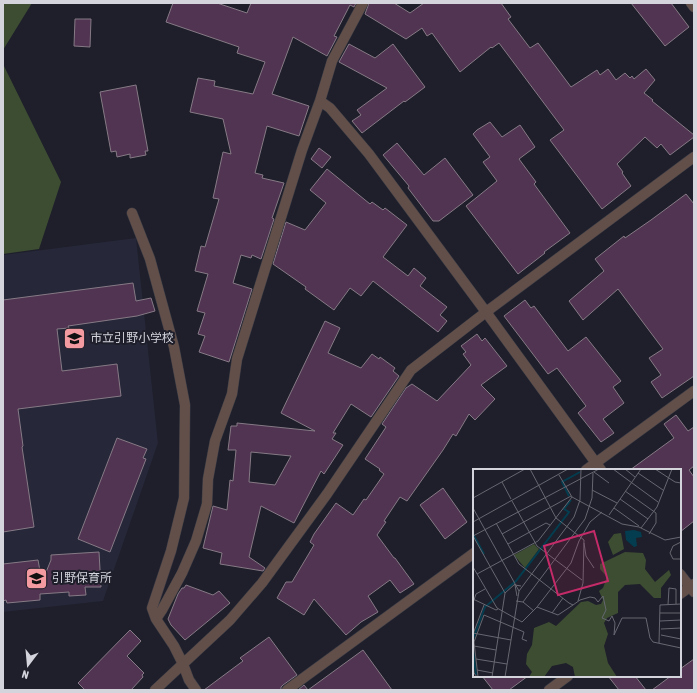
<svg xmlns="http://www.w3.org/2000/svg" width="697" height="693" viewBox="0 0 697 693" font-family="'Asap Condensed','Noto Sans JP',sans-serif">
<rect width="100%" height="100%" fill="#1e1f2a"/>
<path fill="#262739" d="M136,238l22,205 -55,158 -100,11v-357z"/>
<path fill="#3d4d32" d="M3,3h29l-29,47z
M3,64l58,118 -22,67 -36,5z"/>
<path fill="#503451" stroke="#867a86" fill-rule="evenodd" d="M173,3h44l30,10 4,-10h105l-2,4 -4,-2 -16,31 3,1 -10,19 -34,-19 -21,57 37,12 -10,30 -32,-10 -12,47 8,2 -1,3 22,5 -12,35 2,1 -13,40 -9,-4 -1,3 -10,-3 -8,28 19,6 -23,73 -30,-10 6,-16 -7,-2 7,-21 -8,-2 11,-37 -13,-3 6,-25 4,1 14,-48 -6,-1 10,-46 8,2 -8,-35 -33,-7 8,-34 17,3 -1,5 39,8 12,-32 -28,-9 2,-6 -73,-25z
M369,3h25l16,10 14,-10h77l10,14 -3,2 22,29 8,-5 33,44 26,-17 3,5 8,-6 8,11 9,-7 5,5 2,-2 2,3 12,-10 9,11 -11,13 9,7 -1,1 42,34v2l-24,18 -9,-11 -4,4 -12,-11 -28,27 6,8 -1,1 9,13 -29,23 -52,-69 14,-10 -65,-87 -7,5 -1,-1 -31,25 -28,-39 -5,3 -5,-8 -16,11 -41,-25z
M631,3h40l18,24 -24,19z
M75,19h16l-1,28 -16,-1z
M349,44l26,14 18,-14 32,43 -20,15 -1,-1 -42,32 -10,-12 9,-6 -4,-5 30,-22 -48,-26z
M136,85l12,66h-3l1,4 -16,3v-4l-13,3 -1,-6 -5,1 -11,-60z
M490,122l12,15 18,-12 15,22 -16,12 17,23 -2,2 36,49 -26,19 1,1 -27,21 -52,-68 31,-25 -14,-19 7,-5 -17,-23 4,-4z
M397,143l27,32 21,-17 28,37 -34,26h-6l-25,-33 1,-2 -26,-31z
M319,148l12,9 -9,11 -11,-9z
M327,169l43,35 2,-2 11,8 2,-2 22,17 -24,32 25,19 6,-8 12,10 -6,8 27,21 -7,8 7,6 -9,11 -65,-51 -12,15 -11,-8 -16,22 -29,-21 1,-2 -33,-23 13,-42 19,8 21,-27 -16,-13z
M686,194l8,10v172l-32,22 -11,-16 10,-7 -12,-17 14,-9 -45,-60 -35,31 -14,-19 35,-30 -9,-12 29,-23 1,2 26,-18z
M133,283l3,18 15,-3 4,13 -18,5 -69,10 1,2 -12,1 5,42 55,-7 4,32 -103,13 5,37 -1,1 12,80 -31,5v-232z
M525,300l6,8 3,-2 34,45 18,-14 35,44 -8,6 11,16 -21,16 11,14 -13,9 -23,-29 8,-7 -29,-38 -9,6 -44,-58z
M325,321l15,7 -12,25 33,15 11,-14 7,5 1,-2 15,11 -2,3 6,5 -28,41 -20,-13 -18,29h3l-4,6 11,6 -19,29 -3,-3 -27,52 -33,-17 -12,51 16,11 -2,3 -43,-7 2,-11 -19,-5 10,-42 14,4 3,-30 3,1 3,-31h-8l3,-24h6v-3l78,8 -34,-18zM251,452l40,4 -16,29 -26,-3z
M477,334l5,7 3,-3 22,28 -26,19 14,14 -20,21 -6,-6 -13,22 -3,-2 -10,16 -36,51 -7,-4 -16,24 2,1 -9,13 17,23h1l19,26 -14,9 -10,-13 -22,16 10,16 -17,10 -15,13 -32,-36 -10,16 -27,-17 9,-16h6l22,-37 -4,-3 4,-8 22,-31 17,12 11,-16 2,1 18,-26 -5,-4 1,-1 -15,-10 21,-32 -4,-3 24,-36 6,-4 25,17 34,-36 -8,-11 3,-2 -5,-6z
M676,415l12,16 6,-4v39l-5,4 5,7v44l-14,11v-62h-50l44,-32 -10,-14z
M117,438l30,11 -4,9 3,1 -36,93 -32,-13z
M443,488l24,34 -22,17 -25,-34z
M99,552l2,35h-16l1,8 -17,1v-4l-29,2v6l-33,3 -1,-3 -3,1v-37l35,-4 4,22 9,-22v-5z
M186,585l27,10 6,-4 11,12 -45,37 -14,-15 -3,-6 10,-25 4,-6h2z
M130,630l11,11 -14,15 17,17 -2,2 1,2 -12,13h-46l-7,-7z
M269,637l28,38 -14,10 -2,2v3h-77l39,-29 -3,-3z
M363,650l29,40h-94l6,-5 4,5z
M694,659v31h-42l19,-14h9v-7z
M482,676h46l-19,14h-16z
M608,676h27l11,14h-27z"/>
<g fill="none" stroke-linecap="round" stroke-linejoin="round">
<defs>
<path id="minor" d="M691,3l3,4
M320,101l10,7 39,46 117,158 115,158
M132,213l18,46 24,88 11,58 -1,93 -13,53 -19,57 4,11
M586,470l108,-79
M680,574l14,18
M680,594l14,-10
M155,690l75,-70 32,-37 65,-89 84,-124 75,-58 208,-155
M196,690l-7,-10 -6,-16 -9,-18 -18,-27 6,-9 20,-37 14,-32 11,-37 1,-25 7,-38 17,-47 5,-35 65,-209 18,-49 12,-40 31,-58
M287,690l187,-137
M549,690l19,-14"/>
</defs>
<use href="#minor" stroke="#3b3c46" stroke-width="11"/>
<use href="#minor" stroke="#624f49" stroke-width="10"/>
</g>
<defs>
<symbol id="school-square" viewBox="-11 -11 22 22"><rect x="-9" y="-9" width="18" height="18" rx="4" fill="#f49aa1" stroke="#1e1f2a"/><path d="M0-5L7-2L0 1L-7-2ZM-4 1L0 2.5L4 1V4Q0 6-4 4Z" fill="#111"/></symbol>
</defs>
<g fill-rule="evenodd">
<use href="#school-square" x="62" y="326" width="25" height="25"/>
<use href="#school-square" x="24" y="566" width="25" height="25"/>
</g>
<g text-anchor="middle" stroke-width="4" stroke-linejoin="round" paint-order="stroke">
<g font-size="12" fill="#d3d4dc" stroke="#1e1f2a" text-anchor="start">
<text x="90" y="342">市立引野小学校</text>
<text x="52" y="582">引野保育所</text>
</g>
</g>
<g transform="translate(473 469)">
<rect width="208" height="208" fill="#1e1f2a"/>
<path d="M148,64l3,16 -11,6 -5,-13 6,-8zM61,75l5,5 -14,19 -11,-13zM152,83l18,1 3,7 -1,9 10,13 14,-12 2,5 -10,13v10h-7l-14,-14 -15,1 -7,7v21l-11,5 -3,5 4,11 -4,12 4,17 9,14h-42l-2,-10 -7,-4 -14,3 -8,11h-15l3,-5 -6,-8 1,-10 5,-9 2,-17 15,-6 7,4 25,-24 7,-1 8,4 5,-1 2,-4 -4,-9 4,-3 4,-11 -7,-8v-5z" fill="#3d4d32"/>
<path d="M161,61l7,2 1,5 -6,1 1,8 -3,1 -8,-7 -1,-9z" fill="#043d4f"/>
<path fill="none" stroke="#043d4f" stroke-width="2" d="M96,27l-7,-14 18,-10M0,65l11,20M0,170l12,-32 31,-26 53,-69 -5,-3 7,-9M0,181l3,25"/>
<path fill="none" stroke="#666771" stroke-width="1" d="M57,0l26,49 28,22 -1,43 -5,18M140,0l45,33M152,0l10,8M182,0l20,13 6,1M121,3l15,11M165,4l25,17M86,6l13,22 50,27 17,3 26,13 16,-3M29,13l9,17M119,21l25,13M152,22l31,22v10l-7,11M0,29l52,-29M147,30l28,20M39,32l25,45 45,34M0,39l46,83M141,39l25,18M136,46l32,-46M0,53l95,-53M23,54l23,41 50,39 4,2 7,-5 10,-3 5,1 3,4 5,-6 3,14 -4,8 7,3 3,-5 3,7 -1,12 8,-17h24l4,20 3,4 28,6M168,59l16,-21 15,-38M29,65l69,-38M0,67l126,-67M0,67l32,57M208,73l-8,4 -3,7 3,6h8M111,74l2,13 8,12M35,75l38,-21 4,2M0,98l24,41 25,14 15,-15 34,-44 8,-22 11,-19 12,-10M4,105l61,-33 34,-44M44,127l-2,-11 6,1M0,130l23,11 2,-1M43,132l7,1 11,9M50,133l62,-83 7,-21 1,-25M0,134l3,-9 9,-5M195,136l1,-17 7,1v15M64,138l21,8 15,-10M79,144l11,-15M187,144h21M187,152l21,-1M188,160l20,-1M0,164l38,7M0,165l11,-29M188,166l20,4M186,174l1,-38 21,-1M1,177l22,4M3,190l31,5M0,195l1,9 3,4M4,201l16,3M5,208l-4,-35 10,-27 40,17 -2,7 5,2M19,208l13,-84 10,-9M32,208l14,-86 55,-74 6,-17 1,-31"/>
<path fill="#c42b68" fill-opacity="0.15" stroke="#c42b68" stroke-width="2" d="M121,62l14,50 -50,14 -14,-49z"/>
<rect width="208" height="208" fill="none" stroke="#d3d4dc" stroke-width="2"/>
</g>
<rect width="697" height="693" fill="none" stroke="#d3d4dc" stroke-width="8"/>
<g transform="translate(28 665) rotate(196)" stroke="#1e1f2a" stroke-width="3" paint-order="stroke">
<path d="M0-3L7 15L0 10L-7 15Z" fill="#d3d4dc"/>
<text y="-6" font-size="11" font-weight="bold" text-anchor="middle" fill="#d3d4dc">N</text>
</g>
</svg>
